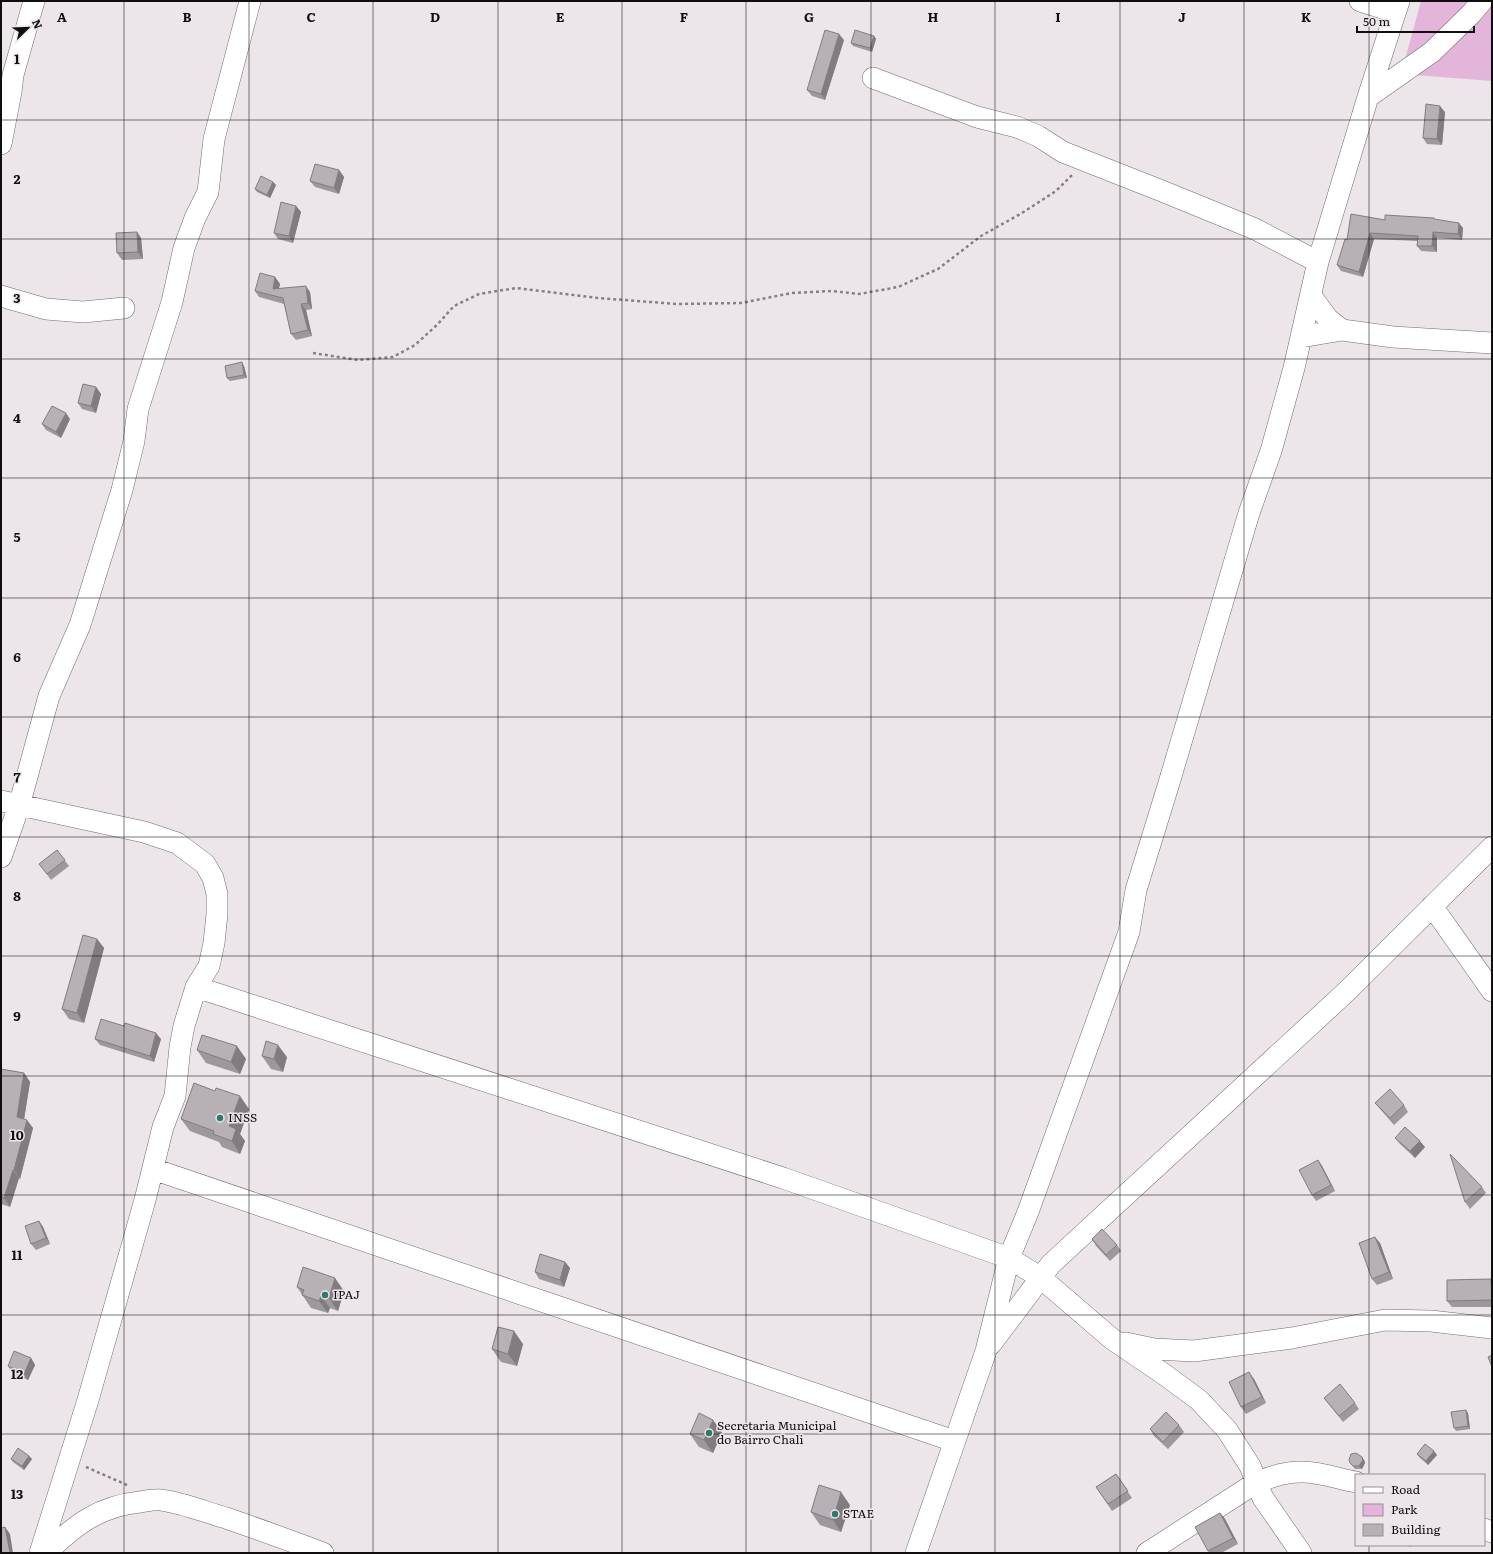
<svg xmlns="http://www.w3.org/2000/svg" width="1493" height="1554" viewBox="0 0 1493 1554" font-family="Literata,serif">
<rect width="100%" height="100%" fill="#ece6eb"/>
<path fill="#e4b5da" d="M1421,1h71v80l-91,-7z"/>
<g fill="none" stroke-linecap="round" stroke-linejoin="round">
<defs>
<path id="minor" d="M1360,1l35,11
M873,78l104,39 40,10 21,9 25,16 99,39 93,38 63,33
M1368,97l64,-45 39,-38 11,-13
M1,144l10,-52 2,-17 21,-74
M1,296l45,13 37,3 41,-4
M1311,296l17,23 14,11
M1301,337l41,-7 51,7 99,6
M1,801l143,31 33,11 28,21 8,14 4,16v20l-3,29 -5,23 -13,21 -12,39 -4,21 -5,49 -12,31 -18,73 -57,200 -48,153
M1,857l18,-51 30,-110 31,-71 42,-135 12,-49 4,-32 34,-107 12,-54 11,-30 13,-26 6,-53 36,-138
M1432,906l60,85
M196,987l587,191 226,80 32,20 71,61 53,36 34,25 28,30 23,36 13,32 38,55
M153,1169l801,272
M1126,1343l28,6 40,2 98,-13 93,-18 46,1 61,7
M991,1344l60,-80 294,-271 147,-146
M1484,1529l8,3
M46,1553c29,-28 53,-47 94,-51 7,-1 15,-3 21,-2 22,3 44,12 65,18 32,11 65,23 97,35
M916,1553l70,-202 23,-93 19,-46 101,-280 7,-42 33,-107 80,-270 22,-62 23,-83 24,-106 50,-165 31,-96
M1147,1553l110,-71c14,-5 30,-11 46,-10 17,0 36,7 53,10"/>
</defs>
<use href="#minor" stroke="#716b6f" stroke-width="22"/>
<path stroke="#848083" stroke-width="2.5" stroke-dasharray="3 3" stroke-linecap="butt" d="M313,353l45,7 35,-3 22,-12 23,-21 16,-18 25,-12 37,-6 82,10 79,6 64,-1 51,-10 40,-2 27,3 39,-7 40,-18 43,-33 41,-23 34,-22 16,-16
M86,1467l41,18"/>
<use href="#minor" stroke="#fff" stroke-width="21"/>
</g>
<path fill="#9d989d" d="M874,36l2,3 -4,13 -19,-6 -2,-3z
M844,40l-19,60 -13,-4 -5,-6z
M1445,112l-3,33 -15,-1 -4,-6z
M339,170l5,7 -5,17 -24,-7 -5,-6z
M273,182l3,3 -6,13 -13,-6 -2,-3z
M296,206l5,6 -8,31 -15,-4 -4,-6z
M1434,218l1,2 28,8 -1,12 -25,-2v14l-16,-1 -4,-5v-5l-43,-2 -11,38 -22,-6 -4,-6 10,-25 38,-20z
M137,232l4,6 2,21 -21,1 -5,-7z
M275,277l5,7 -1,4 31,4 2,17 -6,1 6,26 -16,4 -5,-6 -7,-30 -25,-7 -4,-6z
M244,366l3,12 -17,3 -3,-3z
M96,387l5,7 -5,19 -14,-4 -4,-6z
M70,419l-9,19 -15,-8 -4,-6z
M57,850l12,16 -18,14 -12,-16z
M97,939l7,9 -20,75 -15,-4 -7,-10z
M95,1039h66l-7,23 -54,-17z
M197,1050l49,9 -6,15 -34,-11z
M262,1056l25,1 -4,15 -12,-3z
M1,1069l23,4 6,9 -6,37 9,9 -13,51 -1,-1 -9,29 -9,-3z
M1375,1103l29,2 4,7 -14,13 -14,-16z
M249,1109l-9,25 5,7 -5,13 -18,-7 -3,-5 -29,-11 -9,-12z
M1395,1138l30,9 -10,11 -15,-14z
M1318,1160l4,6 13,25 -19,10 -4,-6z
M1482,1187l4,6 -16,16 -5,-7z
M39,1221l4,6 7,17 -14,6 -5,-6z
M1092,1239l25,6 4,6 -11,10 -14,-15z
M1380,1243l13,36 -16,6 -5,-6z
M565,1262l5,6 -6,19 -25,-8 -4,-7z
M1492,1280v27h-40l-5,-6z
M297,1287l47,4 -6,20 -8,-3 -2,5 -17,-5z
M523,1344l-6,22 -16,-4 -9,-13z
M31,1358l4,7 -7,15 -16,-7 -4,-7z
M1254,1379l12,24 -20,11 -5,-7z
M1324,1398l31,5 4,6 -16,13z
M1468,1413l2,16 -14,2 -2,-3z
M1179,1425l5,7 -16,17 -14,-13 -4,-7z
M722,1432l-9,21 -14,-6 -9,-13z
M1417,1454l20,1 -9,10 -9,-8z
M29,1456l3,3 -8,11 -11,-8 -2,-3z
M1362,1457l2,3 1,3 -3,6h-7l-5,-6z
M1116,1474l16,24 -20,13 -16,-24z
M850,1505l-9,27 -21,-7 -9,-13z
M1220,1513l5,6 13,25 -17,9h-11l-2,-2z
M1409,1545h5l-4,2z"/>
<path fill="#807c7f" d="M839,34l5,6 -19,60 -4,-6z
M874,36l2,3 -4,13 -2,-4z
M1440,106l5,6 -3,33 -5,-6z
M339,170l5,7 -5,17 -5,-6z
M273,182l3,3 -6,13 -3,-3z
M296,206l5,6 -8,31 -4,-7z
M1459,223l4,5 -1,12 -4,-6z
M137,232l4,6 2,21 -5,-7z
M1433,232l4,6v14l-5,-6z
M1370,233l4,6 -11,38 -4,-5z
M275,277l5,7 -3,11 -4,-6z
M306,286l4,6 2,17 -4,-6z
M301,304l5,6 6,26 -4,-6z
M242,362l2,4 3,12 -3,-3z
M96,387l5,7 -5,19 -5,-7z
M66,413l4,6 -9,19 -5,-6z
M97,939l7,9 -20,75 -7,-10z
M156,1033l5,6 -7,23 -4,-6z
M278,1045l9,12 -4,15 -9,-13z
M237,1046l9,13 -6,15 -9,-12z
M24,1073l6,9 -7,44 -6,-9z
M240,1096l9,13 -9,25 5,7 -5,13 -8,-13 -3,-15z
M27,1120l6,8 -13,51 -6,-9z
M1420,1141l5,6 -10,11 -5,-7z
M1318,1160l4,6 13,25 -4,-6z
M13,1170l6,8 -9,29 -6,-9z
M39,1221l4,6 7,17 -4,-6z
M1375,1237l5,6 13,36 -4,-7z
M565,1262l5,6 -6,19 -4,-7z
M335,1278l9,13 -6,20 -9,-13z
M1491,1279l1,1v21v-1z
M321,1296l9,12 -2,5 -9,-12z
M514,1331l9,13 -6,22 -9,-12z
M31,1358l4,7 -7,15 -4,-6z
M1249,1372l5,7 12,24 -4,-6z
M1466,1410l2,3 2,16 -2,-3z
M713,1420l9,12 -9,21 -9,-13z
M1434,1451l3,4 -9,10 -2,-4z
M29,1456l3,3 -8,11 -2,-4z
M1362,1457l2,3 1,3 -3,6 -3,-3z
M841,1492l9,13 -9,27 -8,-12z
M1220,1513l5,6 13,25 -5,-6z
M5,1527l5,7 3,19h-3z"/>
<path fill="#b7b1b6" stroke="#807c7f" d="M825,30l14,4 -18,60 -14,-4z
M855,30l19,6 -4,12 -19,-5z
M1426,104l14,2 -3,33 -14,-1z
M315,164l24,6 -5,18 -24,-7z
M261,176l12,6 -6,13 -12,-6z
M281,202l15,4 -7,30 -15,-3z
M1351,214l34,6v-5l49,3v1l25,4 -1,11 -25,-2 -1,14h-15l1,-10 -48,-3 -11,39 -22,-7 8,-26 2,1z
M137,232l1,20 -21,1 -1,-20z
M260,273l15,4 -2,12 33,-3 2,17 -7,1 7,26 -17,4 -8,-36 -28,-7z
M242,362l2,13 -17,3 -2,-12z
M83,384l13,3 -5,19 -13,-3z
M52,406l14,7 -10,19 -14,-8z
M57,850l8,10 -18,14 -8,-10z
M83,935l14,4 -20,74 -15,-4z
M101,1019l23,7 1,-3 31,10 -6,23 -55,-17z
M202,1035l35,11 -6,16 -34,-12z
M266,1041l12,4 -4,14 -12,-3z
M1,1069l23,4 -7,44 10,3 -13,50h-1l-9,28 -3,-1z
M194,1083l21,8 1,-3 24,8 -11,30 7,3 -4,12 -19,-7 1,-3 -33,-12z
M1390,1089l14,16 -14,13 -15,-15z
M1405,1127l15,14 -10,10 -15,-13z
M1450,1154l32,33 -17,15z
M1318,1160l13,25 -19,10 -13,-25z
M39,1221l7,17 -15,6 -6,-18z
M1102,1229l15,16 -11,10 -14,-16z
M1375,1237l14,35 -17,7 -13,-36z
M540,1254l25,8 -5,18 -25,-8z
M303,1267l32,11 -6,20 -8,-2 -2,5 -17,-6 2,-5 -7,-3z
M1491,1279l1,21 -45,1v-21z
M498,1327l16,4 -6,23 -16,-5z
M14,1351l17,7 -7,16 -16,-8z
M1492,1355v12l-4,-10z
M1249,1372l13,25 -21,10 -12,-25z
M1340,1384l15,19 -16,13 -15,-18z
M1466,1410l2,16 -14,2 -3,-16z
M1166,1412l13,13 -16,17 -13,-13z
M699,1413l14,7 -9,20 -14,-6z
M1425,1444l9,7 -8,10 -9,-7z
M18,1448l11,8 -7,10 -11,-7z
M1356,1453l6,4 1,3 -4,6h-6l-3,-3 -1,-3 2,-6z
M1116,1474l12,17 -20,13 -12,-17z
M819,1485l22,7 -8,28 -22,-8z
M1220,1513l13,25 -25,13 -13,-24z
M5,1527l5,26h-9v-25z"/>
<path fill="none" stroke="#0f0d0e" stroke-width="1" stroke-opacity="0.55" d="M124,1v1552M249,1v1552M373,1v1552M498,1v1552M622,1v1552M746,1v1552M871,1v1552M995,1v1552M1120,1v1552M1244,1v1552M1369,1v1474M1,120h1491M1,239h1491M1,359h1491M1,478h1491M1,598h1491M1,717h1491M1,837h1491M1,956h1491M1,1076h1491M1,1195h1491M1,1315h1491M1,1434h1491M1369,1545v8"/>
<g fill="#30776e" stroke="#ece6eb" stroke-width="1.5">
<circle cx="220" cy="1118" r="4"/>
<circle cx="325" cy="1295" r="4"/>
<circle cx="709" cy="1433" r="4"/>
<circle cx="835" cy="1514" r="4"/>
</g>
<g text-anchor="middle" stroke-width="3" stroke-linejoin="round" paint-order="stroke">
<g font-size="12" fill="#0f0d0e" stroke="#ece6eb" text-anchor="start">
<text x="228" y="1122">INSS</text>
<text x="333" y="1299">IPAJ</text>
<text x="717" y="1430">Secretaria Municipal<tspan x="717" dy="14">do Bairro Chali</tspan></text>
<text x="843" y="1518">STAE</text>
</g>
</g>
<g font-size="13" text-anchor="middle" font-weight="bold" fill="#0f0d0e" stroke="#ece6eb" stroke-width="3" stroke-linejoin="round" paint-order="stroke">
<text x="62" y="22">A</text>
<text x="187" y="22">B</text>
<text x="311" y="22">C</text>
<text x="435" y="22">D</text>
<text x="560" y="22">E</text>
<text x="684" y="22">F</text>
<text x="809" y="22">G</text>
<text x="933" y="22">H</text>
<text x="1058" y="22">I</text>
<text x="1182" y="22">J</text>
<text x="1306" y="22">K</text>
<text x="17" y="64">1</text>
<text x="17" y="184">2</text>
<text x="17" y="303">3</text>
<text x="17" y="423">4</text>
<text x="17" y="542">5</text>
<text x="17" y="662">6</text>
<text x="17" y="782">7</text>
<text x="17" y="901">8</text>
<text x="17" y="1021">9</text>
<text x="17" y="1140">10</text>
<text x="17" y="1260">11</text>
<text x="17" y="1379">12</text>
<text x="17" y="1499">13</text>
</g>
<rect width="1493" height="1554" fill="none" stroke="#0f0d0e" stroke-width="4"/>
<rect x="1355" y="1474" width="130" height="72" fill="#ece6eb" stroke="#948f93"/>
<rect x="1363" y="1487" width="20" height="6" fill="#ffffff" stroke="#948f93"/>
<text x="1391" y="1494" font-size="12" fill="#0f0d0e">Road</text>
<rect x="1363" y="1504" width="20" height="12" fill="#e4b5da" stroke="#948f93"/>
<text x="1391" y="1514" font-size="12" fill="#0f0d0e">Park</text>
<rect x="1363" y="1524" width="20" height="12" fill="#b7b1b6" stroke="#948f93"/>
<text x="1391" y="1534" font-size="12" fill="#0f0d0e">Building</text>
<g transform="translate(28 28) rotate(67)" stroke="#ece6eb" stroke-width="3" paint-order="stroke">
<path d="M0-3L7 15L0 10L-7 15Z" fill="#0f0d0e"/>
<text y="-6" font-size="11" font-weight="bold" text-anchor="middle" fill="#0f0d0e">N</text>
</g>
<path d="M1357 26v6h117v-6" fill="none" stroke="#0f0d0e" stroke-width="2"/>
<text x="1363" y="26" font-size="12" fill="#0f0d0e" stroke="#ece6eb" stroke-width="3" paint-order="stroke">50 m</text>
</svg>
